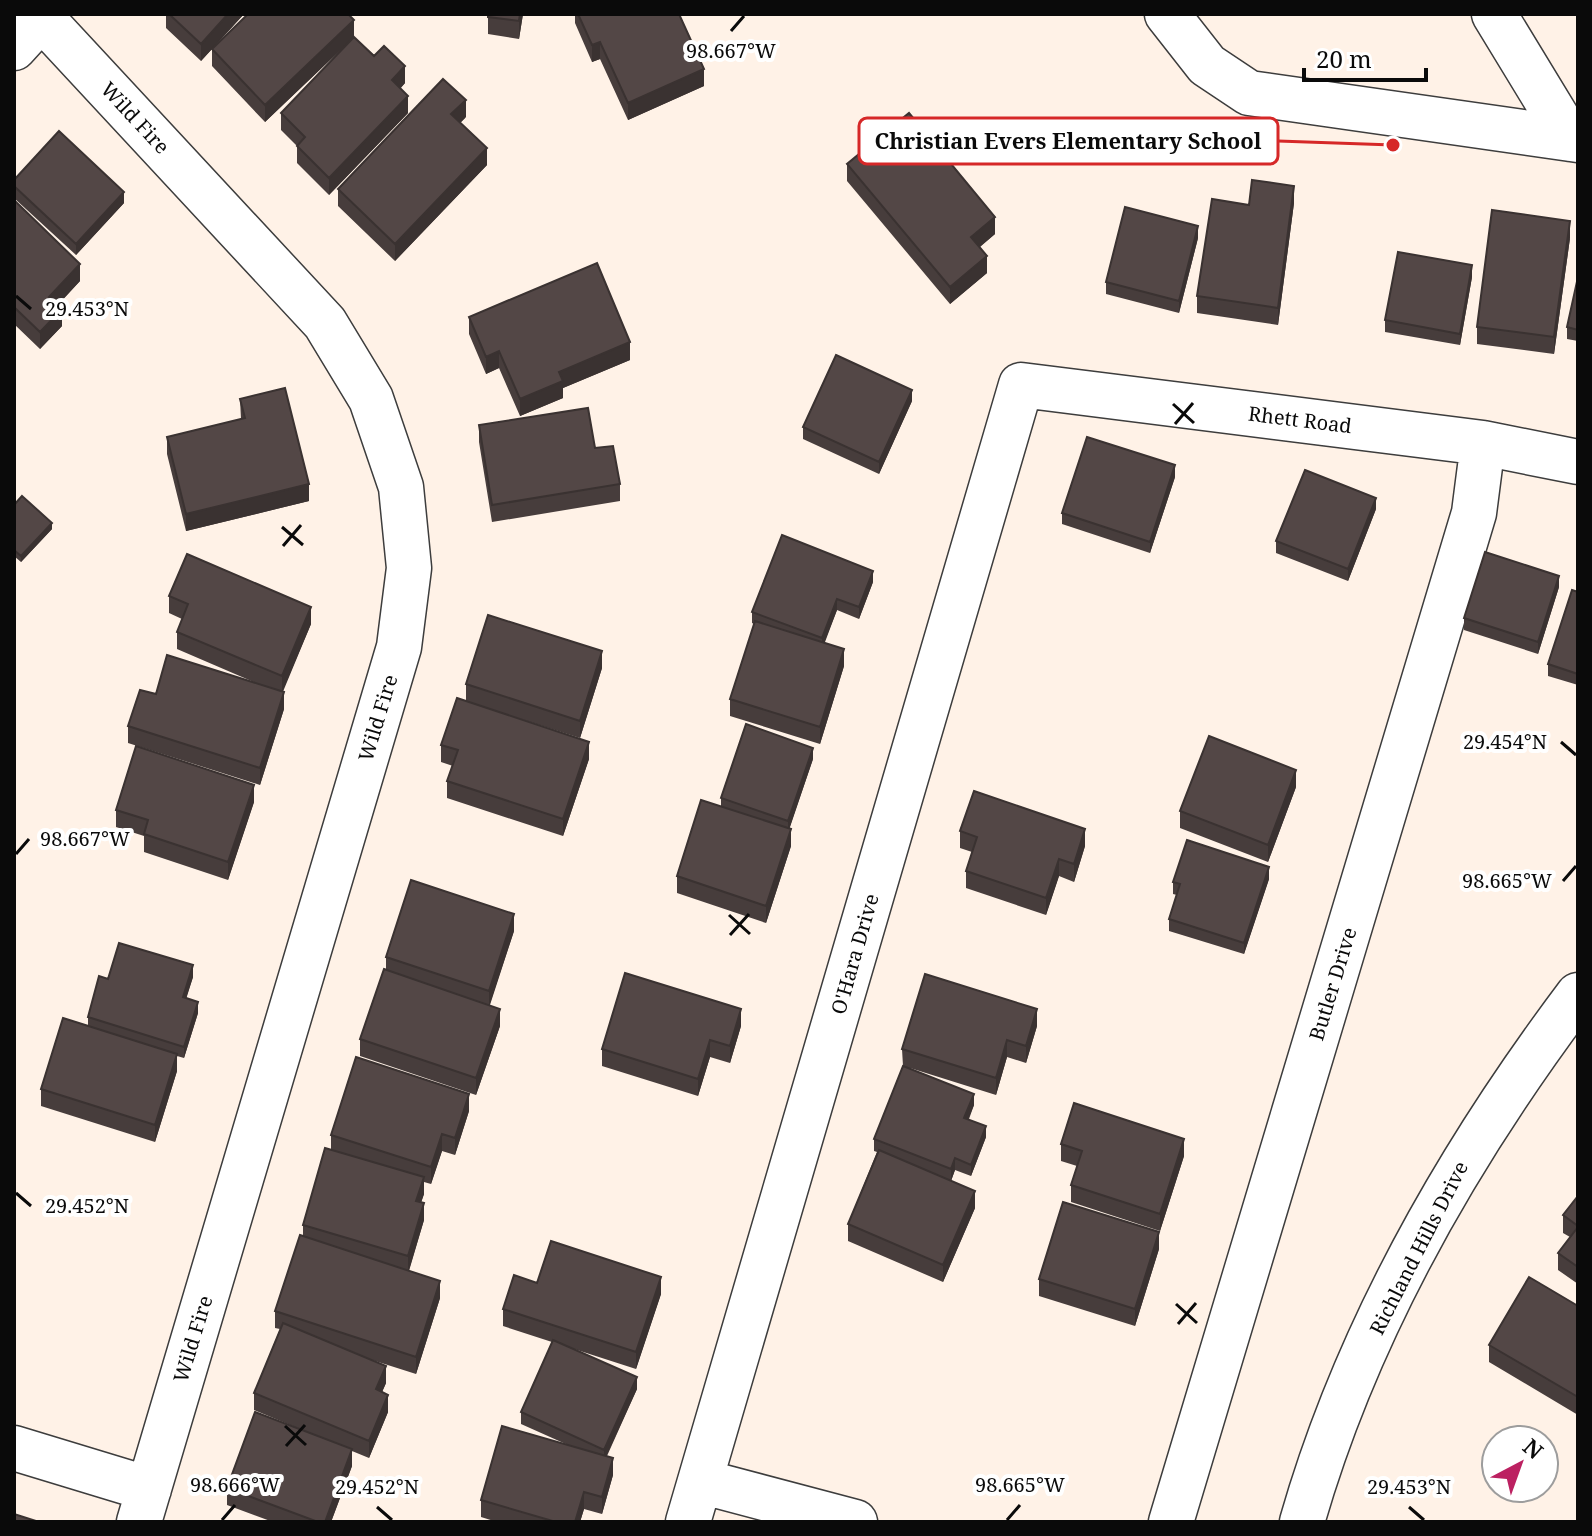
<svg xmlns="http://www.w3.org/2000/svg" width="1592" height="1536" viewBox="0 0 1592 1536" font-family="'Noto Serif',serif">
<rect width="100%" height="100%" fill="#fff2e7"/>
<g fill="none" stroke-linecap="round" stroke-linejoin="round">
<defs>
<path id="minor" d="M38,14l287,309 46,76 30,88 8,81 -10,79 -260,875
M1167,14l40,51 42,28 329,47
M1494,14l76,125
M14,48l31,-34
M14,1448l135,41
M700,1481l155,41
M688,1522l333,-1137 462,58 95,19
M1171,1522l303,-1009 9,-70
M1302,1522c55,-192 157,-369 276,-527"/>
</defs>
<use href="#minor" stroke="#3d3d3d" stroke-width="47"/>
<use href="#minor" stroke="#fff" stroke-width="44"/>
</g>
<path fill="#473d3c" d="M166,14h78l-43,47 -35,-33z
M473,14h50l-4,25 -31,-5v-18z
M575,14h104l25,72 -76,34 -28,-61 -8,3 -17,-39z
M354,37l51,46 -5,6 8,24 -79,82 -32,-32v-17l-16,-16v-17l65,-68 -81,77 -53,-56v-17z
M466,117l-6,6 27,42 -92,96 -57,-55v-17z
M847,164l148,70 -15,13 7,26 -37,31 -103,-123z
M14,180l110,23 -48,52 -62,-57z
M14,200l66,81 -22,24 4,21 -22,23 -26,-25z
M1294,203l-16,122 -81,-12v-17l52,-91z
M1198,238l-19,75 -73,-19v-12z
M1570,238l-16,116 -77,-10v-17z
M1472,277l-12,68 -75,-13v-12z
M1578,277v64l-11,-2v-12z
M469,317l161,43 -67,28v10l-43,18 -21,-48 -13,6 -17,-40z
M240,399l69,102 -123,30 -19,-77v-17l74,-18z
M912,401l-33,73 -76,-35v-12z
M479,425l116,23 25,36v17l-128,21 -13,-80z
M1175,477l-25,76 -88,-29v-11z
M14,505l38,24 -31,33 -7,-6z
M1376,509l-28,72 -72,-28v-12z
M873,582l-14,37 -22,-9 -13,33 20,23 -24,78 -90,-28v-17l24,-75 -2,-1v-11z
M1559,587l-21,67 -74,-24v-12z
M1578,592v93l-30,-9v-12z
M169,596l142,28 -29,68 2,17 -24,76 -132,-42v-17l28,-32 109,-7 -88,-38v-17l5,-13 -13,-6z
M602,668l-22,70 -75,-24 84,45 -26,77 -116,-38v-17l6,-15 -12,-4v-17l25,-44v-17z
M813,759l-24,70 2,17 -25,77 -89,-30v-17l44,-70v-8z
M1296,787l-28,75 -88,-34v-17z
M254,802l-26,78 -84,-28v-16l-28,-9v-17z
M960,831l125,15 -11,36 -15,-6 -13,39 -80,-27v-17l6,-19 -12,-4z
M1269,879l-25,75 -75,-23v-12l8,-24 -4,-1v-12z
M514,931l-25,75 11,20 -24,69 -116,-39v-17l26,-69v-13z
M193,977l-7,21 12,15 -14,45 -7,-2v15l-22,71 -114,-36v-17l47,-63v-9l20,-38z
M741,1026l-11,37 -20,-6 -12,39 -96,-30v-17z
M1037,1026l-11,37 -19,-6 -11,38 -86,-27 64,37 -5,14 17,18 -15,39 -16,-6 -4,11 24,27 -32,74 -95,-41v-17l29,-72 -3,-1v-12l29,-73 -1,-17z
M469,1111l-14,44 -13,-4 -11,33 -7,-2v12l-3,8 3,18 -15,51 31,27 -24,76 -44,-14 14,23 -4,9 6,20 -19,46 -17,-7v15l-21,56h-58l-46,-17v-17l85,-54 -58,-24v-17l26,-64 -5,-1v-17l28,-75v-11l28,-76v-14z
M1061,1144l123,12 -24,75 -89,-29v-17l6,-19 -16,-5z
M1578,1196v88l-20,-14v-17l12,-16 -7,-4v-18z
M1159,1249l-24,77 -96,-30v-17z
M537,1283l124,11 -25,75 -62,-20 63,40 -30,67 6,19 -11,39 -18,-5 -4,13h-83l-16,-5v-17l87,-55 -47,-21v-12l31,-70 -49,-16v-17z
M1578,1306v109l-89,-53v-17z"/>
<path fill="#3a3231" d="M228,14h16l-43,47v-17z
M520,14h3l-4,25v-18z
M354,20v17l-89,85v-17z
M600,42v17l-8,3v-17z
M405,66v17l-13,14v-17z
M704,69v17l-76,34v-17z
M408,96v17l-79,82v-17z
M466,100v17l-15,15v-18z
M487,148v17l-92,96v-17z
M1294,186v17l-16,122v-17z
M124,192v11l-48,52v-11z
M995,217v17l-24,20v-17z
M1570,221v17l-16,116v-17z
M1198,226v12l-19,75v-12z
M987,256v17l-37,31v-17z
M80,264v17l-31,33v-17z
M1472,265v12l-12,68v-11z
M62,309v17l-22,23v-17z
M630,342v18l-67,28v10l-43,18v-17l39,-27z
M499,351v17l-13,6v-17z
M912,390v11l-33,73v-12z
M1175,465v12l-25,76v-11z
M309,484v17l-123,30v-17z
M1376,498v11l-28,72v-12z
M52,523v6l-31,33v-6z
M873,571v11l-14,37v-12z
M1559,576v11l-21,67v-12z
M837,599v11l-15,40v-12z
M311,607v17l-29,70v-18z
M844,649v17l-24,78v-17z
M602,651v17l-22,70v-17z
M284,692v17l-24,76v-17z
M589,742v17l-26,77v-17z
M813,748v11l-25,74v-12z
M1296,770v17l-28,75v-17z
M254,785v17l-26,78v-18z
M791,829v17l-25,77v-17z
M1085,829v17l-11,36v-18z
M1059,859v17l-13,39v-17z
M1269,867v12l-25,75v-11z
M514,914v17l-25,77v-17z
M193,965v12l-10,32v-12z
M198,1002v11l-14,45v-11z
M500,1009v17l-24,69v-17z
M741,1009v17l-11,37v-17z
M1037,1009v17l-11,37v-17z
M710,1040v17l-12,39v-17z
M1007,1040v17l-11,38v-17z
M177,1054v17l-22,71v-17z
M469,1094v17l-14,44v-17z
M974,1094v11l-10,24v-11z
M986,1126v11l-15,39v-11z
M442,1134v17l-11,33v-17z
M1184,1139v17l-24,75v-17z
M955,1158v12l-4,11v-12z
M424,1177v17l-8,24v-17z
M975,1191v17l-32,74v-17z
M424,1203v17l-16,53v-17z
M1159,1232v17l-24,77v-17z
M661,1277v17l-25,75v-17z
M440,1281v17l-24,76v-17z
M386,1366v17l-10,23v-17z
M637,1377v12l-33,72v-11z
M388,1395v17l-19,46v-17z
M352,1449v17l-21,56h-6z
M613,1458v17l-11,39v-17z
M584,1492v17l-4,13h-5z"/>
<path fill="#534746" stroke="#3a3231" stroke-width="2" d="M169,14h59l-27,30z
M248,14h100l6,6 -89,85 -53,-56z
M488,14h32l-1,7 -31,-4z
M578,14h101l25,55 -76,34 -28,-61 -8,3z
M354,37l20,19 10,-10 21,20 -13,14 16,16 -79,82 -32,-32 8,-9 -24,-24z
M443,79l23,21 -15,14 36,34 -92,96 -57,-55z
M909,113l86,104 -24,20 16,19 -37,31 -103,-123z
M59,131l65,61 -48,52 -62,-58v-6z
M1252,180l42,6 -16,122 -81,-12 15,-97 37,6z
M14,200l66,64 -31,33 13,12 -22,23 -26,-25z
M1125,207l73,19 -19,75 -73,-19z
M1492,210l78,11 -16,116 -77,-10z
M1398,252l74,13 -12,69 -75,-14z
M597,263l33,79 -71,30 4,9 -43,18 -21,-48 -13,6 -17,-40z
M1578,277v53l-11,-3z
M836,355l76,35 -33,72 -76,-35z
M285,388l24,96 -123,30 -19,-77 78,-19 -5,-19z
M588,408l7,40 18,-2 7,38 -128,21 -13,-80z
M1087,437l88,28 -25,77 -88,-29z
M1305,470l71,28 -28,71 -72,-28z
M22,496l30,27 -31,33 -7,-6v-45z
M782,535l91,36 -14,36 -22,-8 -15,39 -70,-26z
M1485,552l74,24 -21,66 -74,-24z
M187,554l124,53 -29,69 -105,-44 11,-28 -19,-8z
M1572,590l6,2v82l-30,-10z
M488,615l114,36 -22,70 -114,-37z
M755,621l89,28 -24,78 -90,-28z
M167,655l117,37 -24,76 -132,-42 12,-36 16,4z
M457,698l132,44 -26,77 -116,-38 11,-31 -17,-5z
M746,724l67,24 -25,73 -67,-23z
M1209,736l87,34 -28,75 -88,-34z
M136,746l118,39 -26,77 -84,-28 4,-14 -32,-10z
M974,791l111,38 -11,35 -15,-5 -13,39 -80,-27 11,-34 -17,-6z
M701,800l90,29 -25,77 -89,-30z
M1187,840l82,27 -25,76 -75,-24 11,-35 -7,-2z
M411,880l103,34 -25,77 -103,-34z
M119,943l74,22 -10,32 15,5 -14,45 -96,-30 11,-41 9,3z
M384,969l116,40 -24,69 -116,-39z
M625,973l116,36 -11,37 -20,-6 -12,39 -96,-30z
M925,974l112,35 -11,37 -19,-6 -11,38 -94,-29z
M63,1018l114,36 -22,71 -114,-36z
M356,1057l113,37 -14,44 -13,-4 -11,33 -100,-32z
M903,1066l71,28 -10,24 22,8 -15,39 -16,-7 -4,11 -77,-30z
M1074,1103l110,36 -24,75 -89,-29 11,-34 -21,-7z
M325,1148l99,29 -8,24 8,2 -16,53 -105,-31z
M879,1150l96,41 -32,74 -95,-41z
M1578,1196v30l-15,-11z
M1063,1202l96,30 -24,77 -96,-30z
M1578,1227v40l-20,-14z
M300,1235l140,46 -24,76 -141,-46z
M551,1241l110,36 -25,75 -133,-43 11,-34 23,8z
M1529,1277l49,29v91l-89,-52z
M283,1323l103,43 -10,23 12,6 -19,46 -115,-48z
M553,1340l84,37 -33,73 -83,-38z
M255,1412l97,37 -27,73h-7l-91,-34z
M502,1426l111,32 -11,39 -18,-5 -9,30h-19l-75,-22z
M14,1514l22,7v1h-22z"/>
<path fill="none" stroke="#0a0a0a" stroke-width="3" d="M731,31l13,-15M16,296l15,13M1173,404l21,19M1175,424l18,-21M282,527l21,18M283,546l18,-21M1561,742l15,13M16,854l13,-15M1563,881l13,-15M729,915l21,19M730,935l19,-21M16,1193l15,13M1176,1304l21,19M1178,1324l18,-21M285,1426l21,19M286,1446l19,-21M377,1507l15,13M1409,1507l15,13M222,1520l13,-15M1007,1520l13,-15"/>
<g text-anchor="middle" stroke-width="8" stroke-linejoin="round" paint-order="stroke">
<g font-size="20" fill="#0a0a0a" stroke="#fff">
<text transform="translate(135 118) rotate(47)" y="7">Wild Fire</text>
<text transform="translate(1300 420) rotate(7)" y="7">Rhett Road</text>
<text transform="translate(378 718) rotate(-73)" y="7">Wild Fire</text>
<text transform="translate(855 954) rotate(-74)" y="7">O'Hara Drive</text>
<text transform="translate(1333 984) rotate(-73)" y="7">Butler Drive</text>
<text transform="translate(1419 1248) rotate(-63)" y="7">Richland Hills Drive</text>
<text transform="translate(193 1339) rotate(-73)" y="7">Wild Fire</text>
</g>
</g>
<g font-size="20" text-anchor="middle" fill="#0a0a0a" stroke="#fff" stroke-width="8" stroke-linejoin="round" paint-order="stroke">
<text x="731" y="58">98.667°W</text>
<text x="87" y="316">29.453°N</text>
<text x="1505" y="749">29.454°N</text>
<text x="85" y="846">98.667°W</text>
<text x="1507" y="888">98.665°W</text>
<text x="87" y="1213">29.452°N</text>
<text x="235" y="1492">98.666°W</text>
<text x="1020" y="1492">98.665°W</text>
<text x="377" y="1494">29.452°N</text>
<text x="1409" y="1494">29.453°N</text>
</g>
<path fill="none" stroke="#d62828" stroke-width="3" d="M1393 145L1278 141"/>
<circle fill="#d62828" stroke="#fff" stroke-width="3" cx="1393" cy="145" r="8"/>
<rect fill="#fff" stroke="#d62828" stroke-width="3" x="859" y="118" width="419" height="46" rx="8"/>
<g font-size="22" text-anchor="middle" font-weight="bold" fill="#0a0a0a">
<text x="1068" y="149">Christian Evers Elementary School</text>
</g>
<rect width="1592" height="1536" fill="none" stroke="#0a0a0a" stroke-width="32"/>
<g transform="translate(1520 1464) rotate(41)"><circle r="38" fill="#ffffff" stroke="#9d9d9d" stroke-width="2"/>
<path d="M0-6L14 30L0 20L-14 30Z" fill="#bc2161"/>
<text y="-12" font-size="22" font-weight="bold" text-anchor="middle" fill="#0a0a0a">N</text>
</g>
<path d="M1304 68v12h122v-12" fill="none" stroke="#0a0a0a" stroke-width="4"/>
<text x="1316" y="68" font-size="24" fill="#0a0a0a" stroke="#ffffff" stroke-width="6" paint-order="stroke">20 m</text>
</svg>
